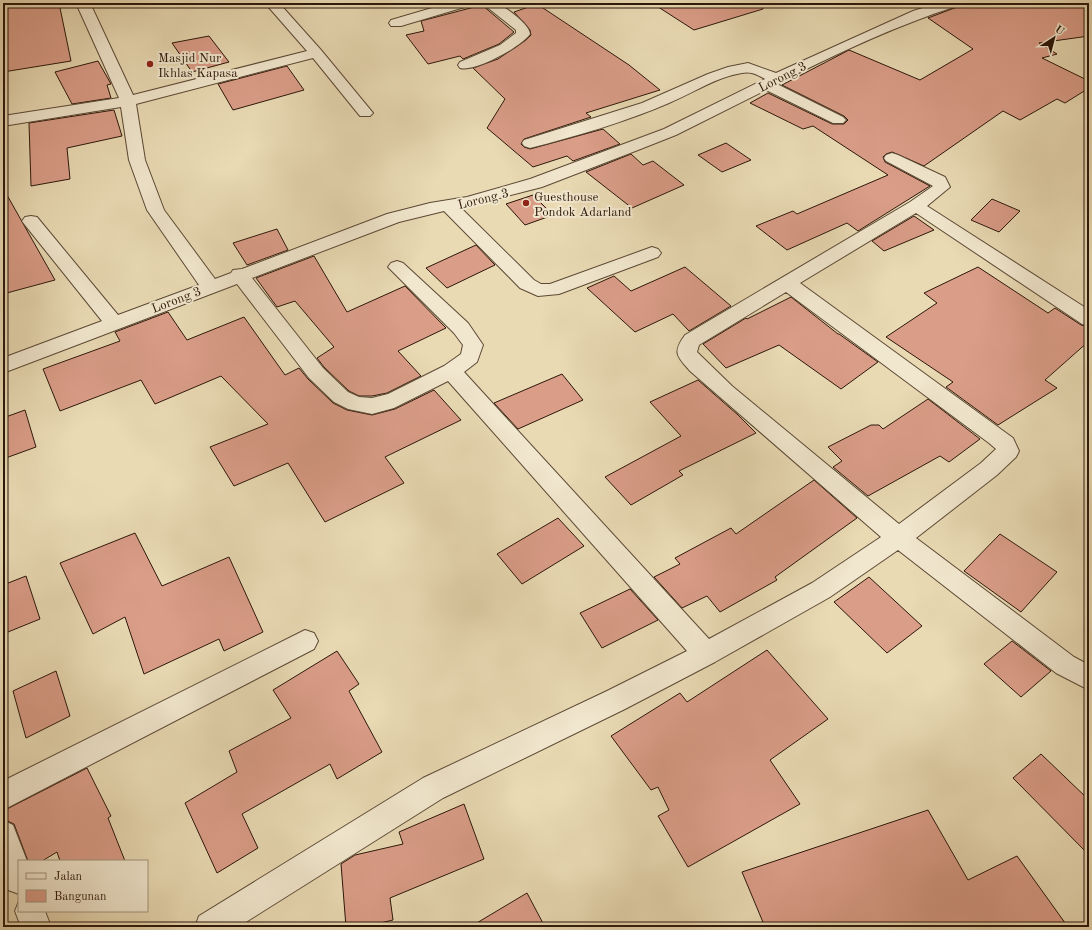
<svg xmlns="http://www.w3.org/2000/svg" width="1092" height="930" viewBox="0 0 1092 930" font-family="'Old Standard TT',serif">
<rect width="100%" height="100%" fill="#e9dab4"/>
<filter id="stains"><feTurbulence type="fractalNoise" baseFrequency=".005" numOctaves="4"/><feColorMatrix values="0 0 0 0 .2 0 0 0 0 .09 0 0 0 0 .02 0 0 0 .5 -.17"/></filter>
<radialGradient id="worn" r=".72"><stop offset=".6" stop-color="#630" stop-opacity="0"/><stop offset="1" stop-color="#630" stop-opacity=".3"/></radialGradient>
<path fill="#da9d88" stroke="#2c1709" d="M3,3h56l12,58 -68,11z
M652,3h110l1,6 -69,21z
M960,3h129v33l-50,7 18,11 -15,4 47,23v7l-24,15 -8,-4 -37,21 -17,-9 -79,55 -32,-14 -6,2 -3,3 2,5 45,24 -72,45 -11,-8 -60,27 -31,-24 37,-15 4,3 91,-39 -75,-49 -10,3 -53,-26 18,-10 64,31h12l4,-4 -4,-4 -62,-31 67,-35 71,30 53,-31 -45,-31 29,-11z
M537,4l92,61 31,25 -74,23 5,4 -67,22 -3,5 3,3 6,2 73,-20 17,15 -47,17 -6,-5 -34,11 -46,-39 18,-29 -32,-31 25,-9 28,-19 5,-5 -1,-5 -16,-18z
M482,5l32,27 -15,12 -36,15 -3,-3 -32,8 -22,-29 18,-4 -3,-10z
M209,36l20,26 -37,10 -20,-29z
M98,61l13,23 -4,1 4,13 -39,6 -17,-32z
M287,66l17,24 -71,20 -15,-26z
M114,110l8,26 -55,12 3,31 -39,7 -2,-63z
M726,143l25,17 -29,12 -24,-17z
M631,154l12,11 10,-4 31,24 -52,23 -46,-36z
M3,188l52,92 -52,14z
M533,195l20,20 -28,10 -19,-21z
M992,199l28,12 -21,21 -28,-12z
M914,216l20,14 -50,21 -12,-10z
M277,229l11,21 -41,15 -14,-22z
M476,245l19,20 -48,23 -21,-20z
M314,256l33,56 58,-26 41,42 -48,23 23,25 -34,17 -15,3h-13l-10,-5 -25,-24 -7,-9 17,-11 -39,-46 -18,6 -21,-29z
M685,267l46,39 -42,25 -16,-17 -38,18 -48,-44 27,-12 17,15z
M978,267l70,46 7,-5 26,17 8,2v14l-44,39 12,8 -59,37 -52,-38 7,-5 -67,-45 51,-34 -13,-10z
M791,297l47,37h1l39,28 -37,27 -62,-44 -53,23 -23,-24 43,-26 1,1z
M168,312l19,28 57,-23 41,58 14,-7 9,11 25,24 14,7 25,5 23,-6 39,-19 27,30 -76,37 19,26 -79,39 -37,-59 -54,23 -24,-39 58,-23 -47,-48 -66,28 -14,-24 -81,31 -17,-42 77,-28 -5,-9z
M562,374l21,26 -65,29 -24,-26z
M698,380l40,35 18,18 -77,38 4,4 -52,30 -26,-28 76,-41 -31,-34z
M928,399l52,40 -31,23 -9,-6 -72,40 -35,-29 9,-6 -14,-14 43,-22h8l4,4z
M25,410l11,37 -33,12v-41z
M814,480l43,38 -82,59 2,3 -57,32 -13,-16 -25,12 -28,-31 26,-13 -5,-6 56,-30 5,6z
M558,518l26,28 -62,38 -25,-30z
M135,533l27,53 67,-29 34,75 -39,19 -5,-12 -75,35 -19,-57 -32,17 -33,-71z
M1000,534l57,38 -36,40 -57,-41z
M26,576l14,43 -37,15v-49z
M869,577l53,49 -35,27 -53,-51z
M630,589l28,31 -56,28 -22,-35z
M1012,641l39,30 -30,26 -37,-33z
M767,650l61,69 -58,41 30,44 -112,63 -30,-51 11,-6 -11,-23 -7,3 -40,-54 69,-43 7,9z
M337,651l22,33 -10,7 33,61 -45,27 -7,-15 -88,50 16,34 -41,25 -32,-70 52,-31 -8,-21 62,-33 -18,-28z
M56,671l14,45 -44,22 -13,-47z
M1041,754l48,46v55l-76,-77z
M87,768l24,48 -3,2 17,43h-65l-3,-9 -15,9h-14l-14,-37 -11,-5v-8z
M464,804l20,55 -94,39 3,22 -29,7h-18l-5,-63 14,-9 48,-11 -4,-12z
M928,810l40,70 49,-24 51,71h-303l-23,-55z
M527,893l18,34h-75z"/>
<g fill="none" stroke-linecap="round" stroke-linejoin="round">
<defs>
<path id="minor" d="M76,3h14l43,92 174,-44 -42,-48h14l42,47 52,63 -3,3h-10l-47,-58 -177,46 9,56 19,50 51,69 16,-6 2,-3 9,-1 145,-55 43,-11 37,-6 63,-18 134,-50 101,-50c-7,-4 -14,-8 -23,-6 -26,4 -49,20 -73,30 -44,19 -92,33 -139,45l-6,-2 -2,-3 2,-3 118,-37 66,-29 20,-7 20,-4 28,10 137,-62 26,-8h20l-2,3c-62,20 -122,48 -180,78l66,33 3,3 -3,3h-10l-67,-33 -90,45 -38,15 -96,37 -81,21 73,72 7,4h9l102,-37 6,2 3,4 -3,4 -99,37 -21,2 -18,-8 -76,-77 -45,11 -147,56 71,90 25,24 11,5 13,1 16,-4 56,-28 17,-12 2,-9 -9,-12 -66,-66 3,-4 6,-2 6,2 65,60 15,22 -6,17 -13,10 245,267 103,-56 69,-46 -191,-166c-13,-15 -18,-18 -5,-36l225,-133 23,-16 -47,-25 -2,-3 2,-3 6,-2 6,2 47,22 5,10 -23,19 162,104v16l-7,-2 -166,-111 -116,70 213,155 6,13 -3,6 -19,18 -81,63 158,119 15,8v25l-33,-17 -158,-123 -68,47 -115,65 -90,47 -182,89 -205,129h-43l4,-11 224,-138 184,-87 80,-40 -239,-270 -54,27 -22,6 -24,-5 -14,-7 -25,-24 -72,-94 -234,89v-15l99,-37 -77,-96 -3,-4 3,-4 6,-1 6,1 81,98 81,-30 -52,-75 -18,-50 -8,-53 -118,19v-10l116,-18zM786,292l203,151 7,6 -15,14 -82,61 -167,-138 -35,-34 2,-7z
M356,3h15l-7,4 -6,-1z
M449,3h21l-2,3 -67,20h-10l-2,-3 2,-3z
M482,3c5,0 12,-1 16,1 9,4 32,21 32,30 -9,13 -55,38 -70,34l-2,-3 2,-3 40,-17 16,-12v-3z
M305,630l9,3 4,8 -4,8 -311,161v-29z
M3,820l10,5 14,36h-8v33l-11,-4 -5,-14z
M19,901v10h26l6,16h-30l-6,-16z"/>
</defs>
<use href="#minor" stroke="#5b4834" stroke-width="2"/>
<use href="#minor" fill="#f1e7ce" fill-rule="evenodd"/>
</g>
<g fill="#8f2418" stroke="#f1e7ce" stroke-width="1.5">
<circle cx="150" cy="64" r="4"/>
<circle cx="526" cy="203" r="4"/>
</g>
<g text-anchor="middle" stroke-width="4" stroke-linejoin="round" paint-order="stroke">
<g font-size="13" fill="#2c1709" stroke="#f1e7ce" text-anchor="start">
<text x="158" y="62">Masjid Nur<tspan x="158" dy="15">Ikhlas Kapasa</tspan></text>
<text x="534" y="201">Guesthouse<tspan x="534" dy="15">Pondok Adarland</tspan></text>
</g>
<g font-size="13" fill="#2c1709" stroke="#f1e7ce">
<text transform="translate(782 76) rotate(-27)" y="5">Lorong 3</text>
<text transform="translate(483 198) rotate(-14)" y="5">Lorong 3</text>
<text transform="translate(176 299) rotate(-21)" y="5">Lorong 3</text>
</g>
</g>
<rect width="1092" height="930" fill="none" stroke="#e9dab4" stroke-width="16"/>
<rect x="4" y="4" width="1084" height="922" fill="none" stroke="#2c1709" stroke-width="2"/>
<rect x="8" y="8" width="1076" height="914" fill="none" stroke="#2c1709"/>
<rect x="18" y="860" width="130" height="52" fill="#f1e7ce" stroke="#a2947f"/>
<rect x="26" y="873" width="20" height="6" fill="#f1e7ce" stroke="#a2947f"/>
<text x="54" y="880" font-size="12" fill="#2c1709">Jalan</text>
<rect x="26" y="890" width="20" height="12" fill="#da9d88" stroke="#a2947f"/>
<text x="54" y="900" font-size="12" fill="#2c1709">Bangunan</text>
<g transform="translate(1054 38) rotate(36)" stroke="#f1e7ce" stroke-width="3" paint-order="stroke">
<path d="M0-3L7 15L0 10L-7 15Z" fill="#2c1709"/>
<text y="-6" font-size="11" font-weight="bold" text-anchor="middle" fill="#2c1709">U</text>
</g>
<rect width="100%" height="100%" filter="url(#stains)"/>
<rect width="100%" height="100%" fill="url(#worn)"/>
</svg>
